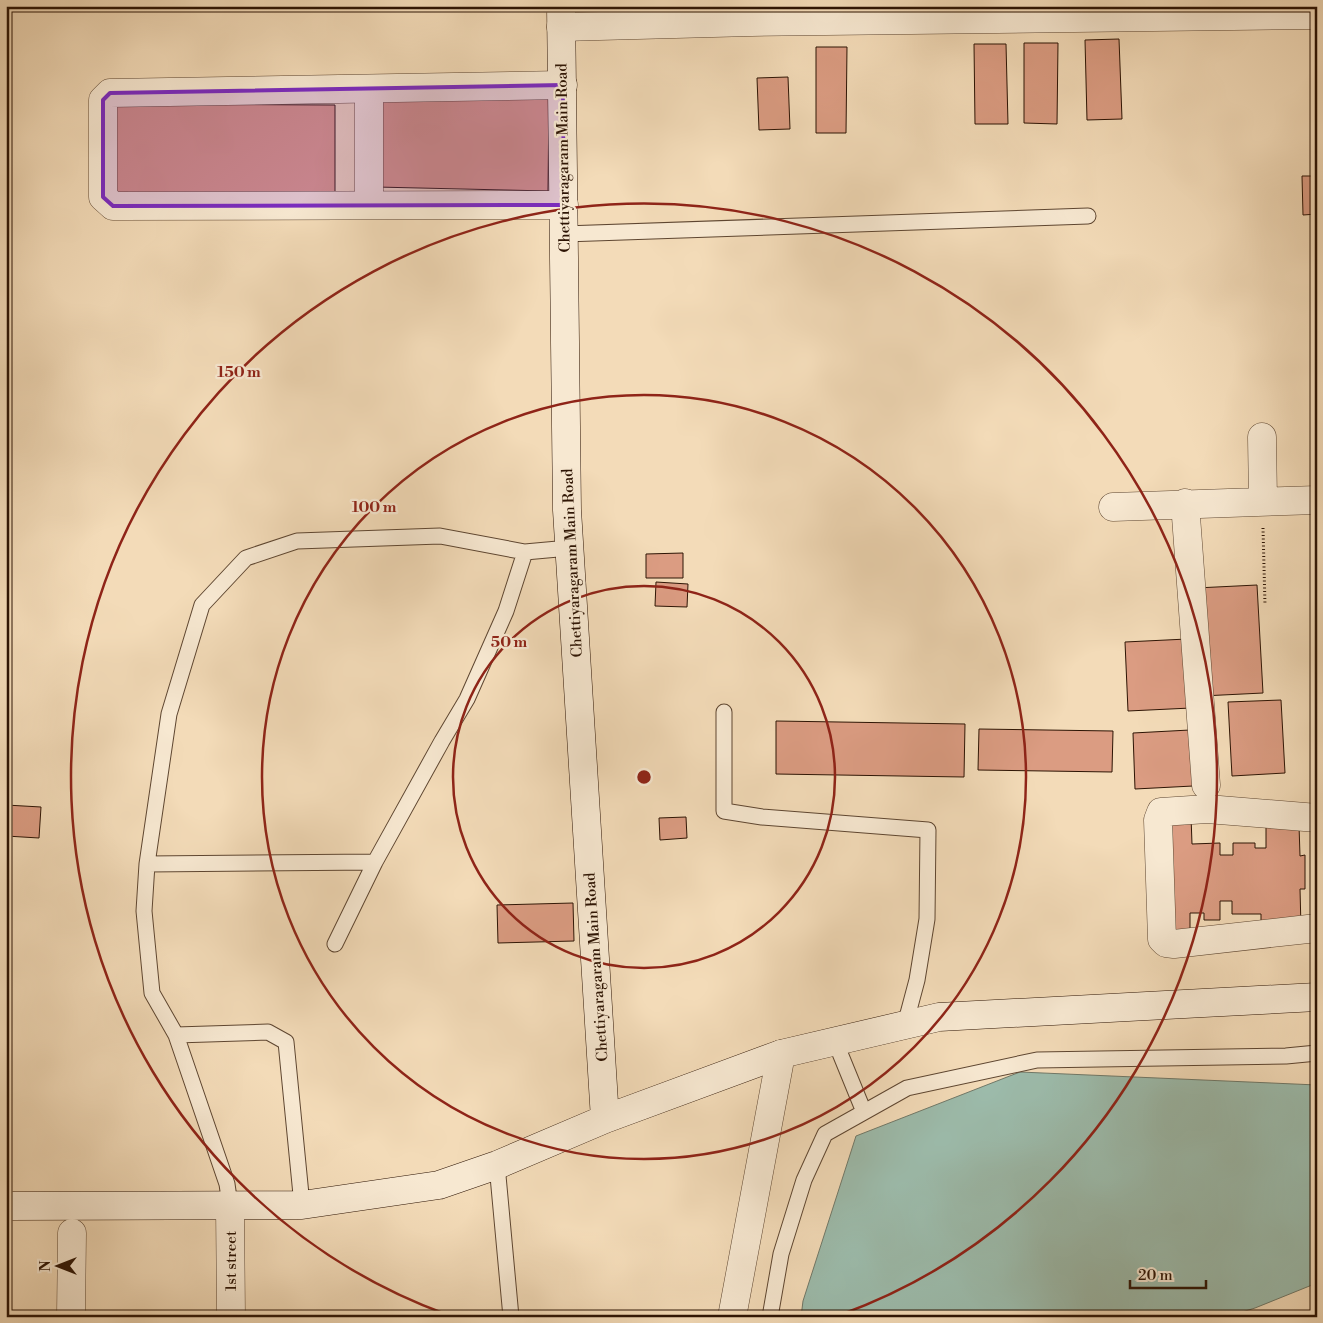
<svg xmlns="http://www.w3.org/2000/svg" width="1323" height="1323" viewBox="0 0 1323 1323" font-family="'Libre Bodoni',serif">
<rect width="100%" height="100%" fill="#f3dbb8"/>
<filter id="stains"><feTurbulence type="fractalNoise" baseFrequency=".004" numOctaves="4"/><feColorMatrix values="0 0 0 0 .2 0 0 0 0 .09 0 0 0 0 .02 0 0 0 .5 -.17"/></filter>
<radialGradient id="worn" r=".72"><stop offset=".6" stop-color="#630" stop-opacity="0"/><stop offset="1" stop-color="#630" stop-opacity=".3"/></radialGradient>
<path fill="#9cbbab" stroke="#707868" d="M1020,1072l297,13v120l-5,80 -57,23 -29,9h-425l2,-16 53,-165z"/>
<path fill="#db9c82" stroke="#2d1404" d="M1119,39l3,80 -35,1 -2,-80z
M1024,43h34l-1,81 -33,-1z
M974,44h32l2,80h-33z
M816,47h31l-1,86h-30z
M788,77l2,52 -31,1 -2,-52z
M549,95l-1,96 -172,-4 2,-89z
M111,104l224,1v89h-224z
M1302,176h15v38l-14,1z
M683,553v25h-37v-24z
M656,582l32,2 -1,23 -32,-1z
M1257,585l6,108 -61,3 -6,-108z
M1187,639l4,69 -63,3 -3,-69z
M1281,700l4,73 -53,3 -4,-74z
M776,721l189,3 -1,53 -188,-3z
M979,729l134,2 -1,41 -134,-2z
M1190,730l3,56 -58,3 -2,-56z
M6,805l35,2 -2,31 -33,-2z
M1164,816h27l1,28 28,-1v12h13v-12h22v5h11v-22l33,-1 1,31 5,-1v34h-5l1,39 -40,1v-15h-29v-13h-12v19h-16v-7h-14v28h-24z
M686,817l1,21 -27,2 -1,-22z
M573,903l1,38 -76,2 -1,-38z"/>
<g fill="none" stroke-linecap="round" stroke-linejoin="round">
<defs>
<path id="lane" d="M564,234l524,-18
M724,712v99l38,6 166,13 -1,89 -10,61 -12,45
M147,864l228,-2 67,-121 25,-42 39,-88 19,-59 44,-4
M335,944l40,-82
M176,1035l-24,-42 -8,-82 3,-47 22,-150 33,-109 44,-47 51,-17 143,-5 85,16
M835,1041l29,71
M497,1165l14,152
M230,1205l-3,-21 -51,-149 92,-3 18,10 16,163
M770,1317l11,-63 23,-74 21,-46 82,-46 130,-28 249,-4 31,-3"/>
<path id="street" d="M561,27l190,-5 566,-7
M563,85l-453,8 -7,7v97l10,9 451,-1
M369,89v115
M1262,437l1,64
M1185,503l21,282
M1113,507l204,-7
M1317,818l-110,-9 -46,3 -3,8 4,119 4,4 8,1 143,-16
M230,1205l1,112
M71,1317l1,-84
M732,1317l49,-263"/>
<path id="secondary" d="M561,6l6,504 38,609
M6,1206l296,-1 137,-20 58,-20 108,-46 176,-65 158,-37 378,-20"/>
</defs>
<use href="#lane" stroke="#5e4631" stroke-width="17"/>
<use href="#street" stroke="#5e4631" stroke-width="29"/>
<use href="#secondary" stroke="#2d1404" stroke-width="29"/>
<path stroke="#2d1404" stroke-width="3" stroke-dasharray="1 2.5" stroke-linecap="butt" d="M1263,528l2,77"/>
<use href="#lane" stroke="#f7e8d1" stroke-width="15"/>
<use href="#street" stroke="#f7e8d1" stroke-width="28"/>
<use href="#secondary" stroke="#f7e8d1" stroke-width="28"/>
</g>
<path fill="#7b2cbf" fill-opacity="0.2" stroke="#7b2cbf" stroke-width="4" stroke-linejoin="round" d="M563,85l1,120 -451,1 -10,-9v-97l7,-7z"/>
<g fill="none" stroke="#8f2418" stroke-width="2.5">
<circle cx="644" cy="777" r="191"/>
<circle cx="644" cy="777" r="382"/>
<path d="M448 1315A573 573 0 1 1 840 1315"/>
</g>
<g text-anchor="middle" stroke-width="4.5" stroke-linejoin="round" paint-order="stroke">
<g font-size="15" fill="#2d1404" stroke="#f7e8d1">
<text transform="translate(563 158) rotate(-91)" y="5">Chettiyaragaram Main Road</text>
<text transform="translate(572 563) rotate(-93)" y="5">Chettiyaragaram Main Road</text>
<text transform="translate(596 967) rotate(-94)" y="5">Chettiyaragaram Main Road</text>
<text transform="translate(231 1261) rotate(-90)" y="5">1st street</text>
</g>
</g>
<circle cx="644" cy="777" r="8" fill="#8f2418" stroke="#f7e8d1" stroke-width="2.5"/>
<g font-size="15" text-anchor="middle" font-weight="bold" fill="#8f2418" stroke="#f7e8d1" stroke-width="4.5" stroke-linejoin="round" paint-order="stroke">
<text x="239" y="377">150 m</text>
<text x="374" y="512">100 m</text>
<text x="509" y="647">50 m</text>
</g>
<rect width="1323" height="1323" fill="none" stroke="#f3dbb8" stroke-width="25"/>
<rect x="8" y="8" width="1308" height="1308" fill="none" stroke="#2d1404" stroke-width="2.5"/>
<rect x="12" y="12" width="1298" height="1298" fill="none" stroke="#2d1404"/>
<g transform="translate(58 1266) rotate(270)" stroke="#f7e8d1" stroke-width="4" paint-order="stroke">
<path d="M0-4L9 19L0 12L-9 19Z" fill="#2d1404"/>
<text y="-8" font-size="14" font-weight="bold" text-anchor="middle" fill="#2d1404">N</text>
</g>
<path d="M1130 1280v8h76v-8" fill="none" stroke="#2d1404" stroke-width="2.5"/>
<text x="1138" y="1280" font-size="15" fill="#2d1404" stroke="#f7e8d1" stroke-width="4" paint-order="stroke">20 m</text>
<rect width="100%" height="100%" filter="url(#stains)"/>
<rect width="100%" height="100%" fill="url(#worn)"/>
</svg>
